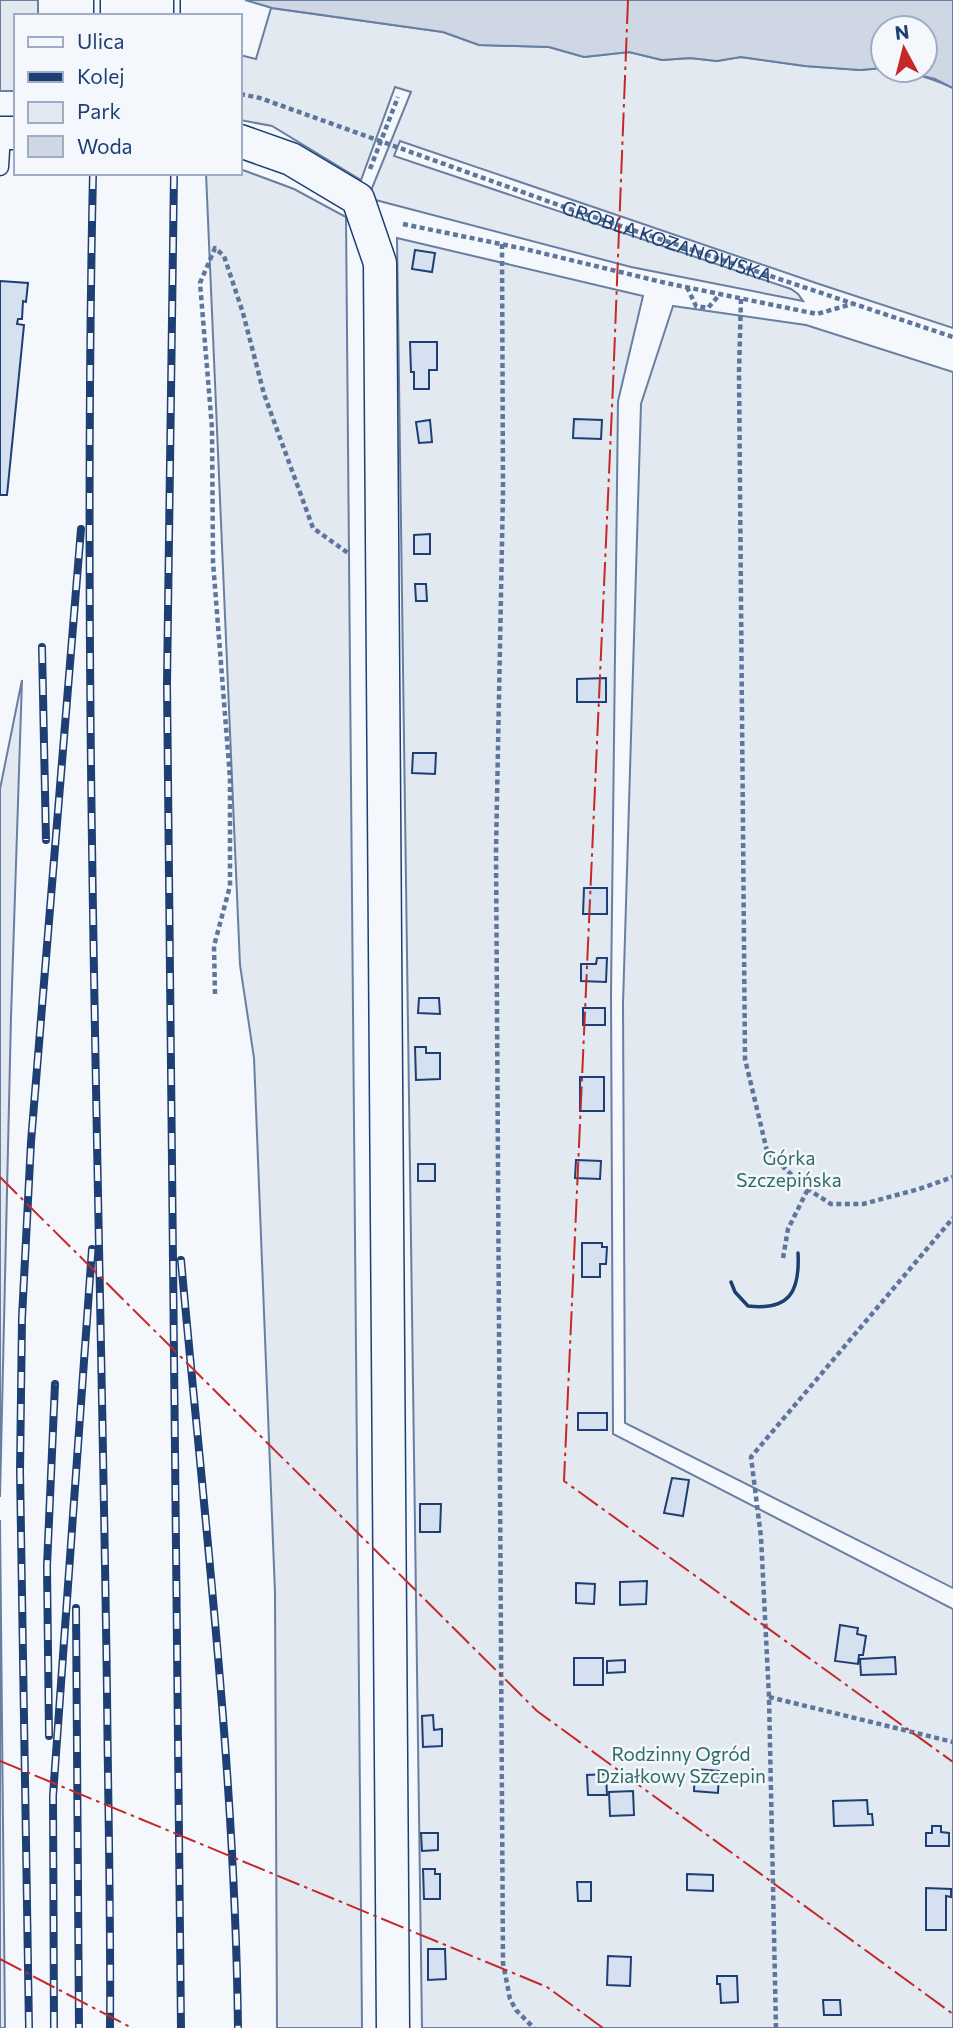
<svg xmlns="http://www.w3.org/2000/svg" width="953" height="2028" viewBox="0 0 953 2028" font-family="Commissioner,sans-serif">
<rect width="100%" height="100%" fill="#f4f7fb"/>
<path fill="#e3e9f0" stroke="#687fa3" stroke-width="2" d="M0,0h38v16h-22v75h-16z
M271,8l172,24 36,13 70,2 35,10 45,-5 33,8 28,-2 27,3 23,-4 65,9 55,4 23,-2v2c24,0 48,8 70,18v240l-137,-45 -416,-142 -6,15 397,133 7,5 5,7 -172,-34 -263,-69 43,-106 -16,-5 -34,93 -89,-54 -32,-6v-65l16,4z
M240,169l54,20 52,28 16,1811h-85l-2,-435 -21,-535 -14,-93 -34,-792h34z
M397,238l246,58 -25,105 -7,592 2,441 340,175v419h-531z
M673,306l133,19 147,47v1216l-328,-165 -2,-419 18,-600z
M22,680l-11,337 -11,480v-708z
M0,1520l5,508h-5z"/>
<path fill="#cfd7e4" stroke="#687fa3" stroke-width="2" d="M245,0h708v88l-18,-9 -38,-9h28v-42h-42v40l-23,2 -55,-4 -64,-9 -24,4 -27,-3 -28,2 -33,-8 -45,5 -35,-10 -70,-2 -36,-13 -171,-24z"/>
<path fill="#d5e0f0" stroke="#1d3f73" stroke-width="2" d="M415,250l20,3 -3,19 -20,-3z
M0,281l28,2 -2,19 -3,-1 -1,18h-4l-1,5 7,1 -17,170h-7z
M410,342h27v28h-8v19h-15v-17h-3z
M574,419l28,1 -1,19 -28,-1z
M430,420l2,22 -13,1 -3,-21z
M430,534v20h-16v-19z
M415,584h11l1,17h-11z
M606,678v24h-29v-23z
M413,753h23l-1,21 -23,-1z
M584,888h23v26h-24z
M597,958h10l-1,24 -25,-1v-17h15z
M419,998h20l1,16 -22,-1z
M583,1008h22v17h-22z
M415,1047h11v6h14v26l-24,1z
M580,1077h24v34h-24z
M576,1160l25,1 -1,18 -25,-1z
M418,1164h17v17h-17z
M582,1243h20v4h5l-1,17h-6v13h-18z
M578,1413h29v17h-29z
M672,1478l17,2 -6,36 -19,-3z
M420,1504h21l-1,28h-20z
M647,1581l-1,23 -26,1v-23z
M576,1583l19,1 -1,20 -18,-1z
M840,1625l18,3 -1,6 9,2 -3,19h-4l-1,9 -23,-3z
M895,1657l1,17 -35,1 -1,-16z
M574,1658h29v27h-29z
M625,1660v12l-18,1v-12z
M433,1715l1,15 8,-1v17l-19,1 -1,-31z
M695,1769l24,2 -1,22 -24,-2z
M606,1774l1,21h-19l-1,-20z
M633,1791l1,24 -24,1 -1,-24z
M867,1800l1,14h4l1,11 -39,1 -1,-25z
M932,1826h9v6l8,1v13h-23v-13h6z
M421,1833h17v17l-16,1z
M423,1869h12v5h5v25h-16z
M687,1874l26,1v16l-26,-1z
M577,1882h14v19h-13z
M926,1888l25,1v8l-5,-1v34h-20z
M428,1949h17l1,30 -18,1z
M608,1956l23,1 -1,29 -23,-1z
M717,1976h20l1,26 -17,1 -1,-19h-3z
M823,2000h17l1,15h-17z"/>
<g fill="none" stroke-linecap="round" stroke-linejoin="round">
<defs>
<path id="service" d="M0,167l2,-33"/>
<path id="minor" d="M0,133h16
M240,141l51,18 67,40 22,64 13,1765"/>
</defs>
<use href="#service" stroke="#1d3f73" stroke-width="19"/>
<use href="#minor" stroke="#1d3f73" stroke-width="35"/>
<g stroke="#5e769c" stroke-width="4.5" stroke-dasharray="5 3.5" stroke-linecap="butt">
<path id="s1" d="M240,94l20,4 307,110 386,129"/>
<path d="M370,169l28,-72"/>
<path d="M403,224l122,25 141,34 151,31 35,-10"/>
<path d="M502,244l1,248 -7,358 7,1113 7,36 6,11 18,18"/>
<path d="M687,287l9,19 12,2 12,-14"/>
<path d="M741,299l-2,73 6,687 22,92 36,35 28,18h32l56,-15 34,-12"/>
<path d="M215,994l-1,-48 16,-60v-108l-17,-216 -1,-134 -12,-145 15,-35 9,8 19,57 21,81 49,134 35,25"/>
<path d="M783,1258l5,-29 20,-40"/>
<path d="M769,1697l184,45"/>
<path d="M776,2028l-7,-331 -8,-160 -10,-80 202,-239"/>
</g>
<use href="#service" stroke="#f4f7fb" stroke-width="16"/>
<use href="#minor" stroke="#f4f7fb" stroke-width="32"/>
<defs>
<path id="rail" d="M97,16v-16
M177,16v-16
M93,173c-11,507 7,1013 14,1519 1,112 4,224 3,336
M174,173l-7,511 14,1344
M42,647l4,193
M181,1260c23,256 54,511 57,768
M76,1608l3,420
M49,1736l-2,-170 8,-182
M29,2028l-9,-557 2,-153 9,-176 50,-613
M54,2028l-1,-232 39,-547"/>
</defs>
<use href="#rail" stroke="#1d3f73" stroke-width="8"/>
<use href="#rail" stroke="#f4f7fb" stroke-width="5" stroke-dasharray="16" stroke-linecap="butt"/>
<path stroke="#1d3f73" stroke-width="3.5" d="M731,1282l4,10 13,14c42,5 52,-15 50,-53"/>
<path stroke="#c62828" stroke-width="2" stroke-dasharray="24 5 3.5 5" stroke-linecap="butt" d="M628,0l-15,385 -49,1096 389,281
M0,1177l537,534 416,303
M0,1761l547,226 56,41
M0,1959l132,69"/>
</g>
<g text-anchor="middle" stroke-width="5" stroke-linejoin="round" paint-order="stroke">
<g font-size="19" fill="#1d3f73" stroke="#f4f7fb">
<text dy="7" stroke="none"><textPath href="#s1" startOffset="452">GROBLA KOZANOWSKA</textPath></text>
</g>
<g font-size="19" fill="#2c6c60" stroke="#f4f7fb">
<text x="789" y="1165">Górka<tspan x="789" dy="22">Szczepińska</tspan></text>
<text x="681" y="1761">Rodzinny Ogród<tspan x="681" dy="22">Działkowy Szczepin</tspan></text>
</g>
</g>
<rect x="14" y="14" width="228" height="161" fill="#f4f7fb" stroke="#9eadc5" stroke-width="2"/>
<rect x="28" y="37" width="35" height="10" fill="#f4f7fb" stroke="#9eadc5" stroke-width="2"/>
<text x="77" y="49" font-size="21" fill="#1d3f73">Ulica</text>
<rect x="28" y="72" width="35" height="10" fill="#1d3f73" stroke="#9eadc5" stroke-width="2"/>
<text x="77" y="84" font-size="21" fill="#1d3f73">Kolej</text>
<rect x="28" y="102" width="35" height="21" fill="#e3e9f0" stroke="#9eadc5" stroke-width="2"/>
<text x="77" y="119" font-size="21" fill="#1d3f73">Park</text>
<rect x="28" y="136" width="35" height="21" fill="#cfd7e4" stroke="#9eadc5" stroke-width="2"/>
<text x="77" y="154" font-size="21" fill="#1d3f73">Woda</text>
<g transform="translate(904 49) rotate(353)"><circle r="33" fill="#f4f7fb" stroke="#9eadc5" stroke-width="2"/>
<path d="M0-5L12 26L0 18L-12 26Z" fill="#c62828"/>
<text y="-10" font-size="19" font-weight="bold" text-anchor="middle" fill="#1d3f73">N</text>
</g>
</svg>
